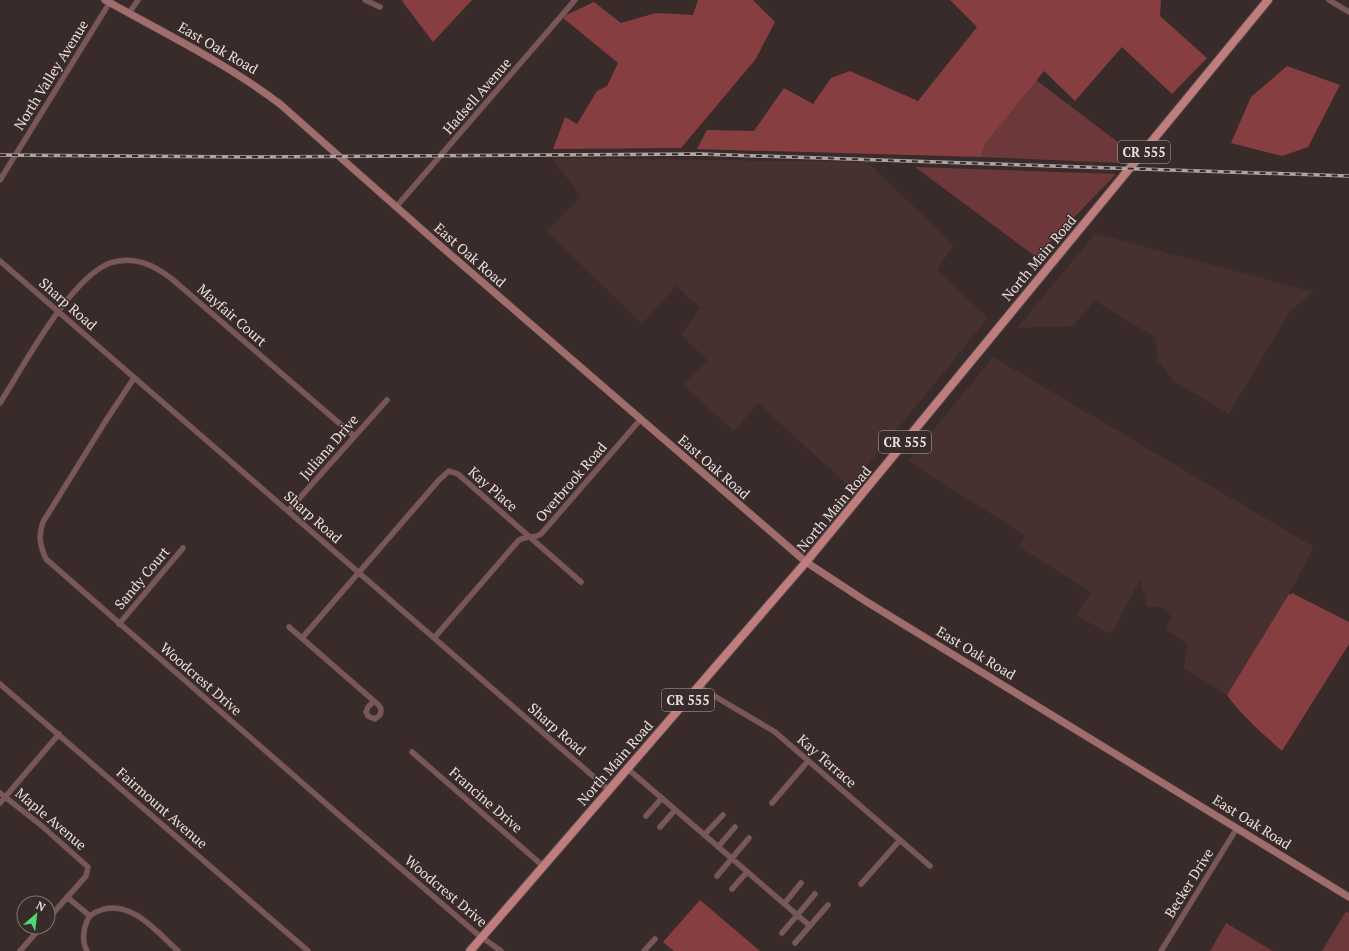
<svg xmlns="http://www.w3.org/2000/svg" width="1349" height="951" viewBox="0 0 1349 951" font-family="'PT Serif',serif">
<rect width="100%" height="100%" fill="#392b2a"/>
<path fill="#463030" d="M552,158l315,4 87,83 -17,25 51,48 -138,169 -92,-84 -24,28 -51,-46 24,-25 -26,-25 19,-27 -24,-22 -34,38 -95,-93 34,-34z
M1095,234l21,5 197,53 -23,19 -61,103 -55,-33 -17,-21 -1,-22 -61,-37 -22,25 -56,2z
M993,357l321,190 -25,47 -62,101 -43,-27 3,-25 -22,-13 7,-13 -9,-9 -16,-2 -7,-26 -29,54 -35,-18 15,-24 -73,-46 8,-10 -118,-75z"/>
<path fill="#6d3839" d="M1036,80l95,72 -8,11 -142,-6 5,-14z
M915,167l201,7 -80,83z
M1346,911l3,2v38h-27z
M1226,923l47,28h-63z"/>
<path fill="#863e40" d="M403,0h69l-39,42 -31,-41z
M698,0h55l22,22 -20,38 -74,88 -128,1 12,-32 12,7 20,-33 10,-5 11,-23 -56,-46 32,-15 27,21 35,-10 37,2z
M950,0h211l-1,16 47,42 -35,36 -50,-47 -47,54 -31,-30 -58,72 -5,14 -284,-8 10,-19 47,1 30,-43 29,16 18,-26 19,-7 68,30 59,-74z
M1287,66l53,19 -32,62 -26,9 -51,-13 20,-46z
M1292,593l57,29v22l-67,107c-20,-18 -41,-36 -55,-56l62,-101 2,1z
M700,900l60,51h-86l-11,-9z"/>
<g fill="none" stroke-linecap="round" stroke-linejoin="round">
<defs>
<path id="street" d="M365,0l15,7
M1329,0l20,12
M129,13l9,-13
M0,180l110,-178
M396,207l179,-207
M0,261l609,529
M134,378l-29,44 -62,100c-5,14 -3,24 3,37l301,263 129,111 25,18
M0,403c23,-36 70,-125 110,-140 24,-8 44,2 62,16l182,157
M288,511l99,-111
M119,624l64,-76
M289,627l85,74
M302,638l137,-158 10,-9 9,3 123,108
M434,638l84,-97c7,-6 16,-2 23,-7l99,-114
M0,684l308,267
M699,687l76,45 155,134
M374,701c5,4 9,7 6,14l-5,4 -7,-3 -2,-4 2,-5z
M412,752l131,114
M628,769l182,157
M0,793l42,33 46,41 -2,9 -38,43
M0,803l59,-69
M772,803l36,-42
M646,816l15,-17
M660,827l15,-17
M704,835l19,-20
M718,847l17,-20
M717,876l32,-38
M861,884l39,-44
M732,889l15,-17
M67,897l23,19
M784,904l17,-21
M782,933l33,-39
M795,943l33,-38
M20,951l21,-24
M87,951c-5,-9 -4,-21 0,-30 2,-6 8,-9 14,-11 30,-11 57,23 77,41
M644,951l11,-12
M1161,951l76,-123"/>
<path id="secondary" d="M105,0c59,33 121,63 175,104l156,138 370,320 61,40 482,295"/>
<path id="primary" d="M470,951l336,-389 462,-562"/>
</defs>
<use href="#street" stroke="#554847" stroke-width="6"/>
<use href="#secondary" stroke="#554847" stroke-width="8"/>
<use href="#primary" stroke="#554847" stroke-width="10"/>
<use href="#street" stroke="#795757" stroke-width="5"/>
<use href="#secondary" stroke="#a16d6c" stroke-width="7"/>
<use href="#primary" stroke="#c07d7d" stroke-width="8"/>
<defs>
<path id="rail" d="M0,155l246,2 454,-3 649,22"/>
</defs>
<use href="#rail" stroke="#b0a5a5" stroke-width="3.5"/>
<use href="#rail" stroke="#392b2a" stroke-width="2" stroke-dasharray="6" stroke-linecap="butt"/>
</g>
<g text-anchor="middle" stroke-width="3" stroke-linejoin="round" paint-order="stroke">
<g fill="#392b2a" stroke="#b4a9a9" stroke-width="1">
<rect x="1118" y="141" width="52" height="22" rx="3"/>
<rect x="879" y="431" width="52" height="22" rx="3"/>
<rect x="662" y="689" width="52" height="22" rx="3"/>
</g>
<g font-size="13" font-weight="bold" fill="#e9dfdf">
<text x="1144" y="157">CR 555</text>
<text x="905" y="447">CR 555</text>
<text x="688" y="705">CR 555</text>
</g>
<g font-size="14" fill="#e9dfdf" stroke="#392b2a">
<text transform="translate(218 48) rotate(30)" y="5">East Oak Road</text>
<text transform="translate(51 75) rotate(-58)" y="5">North Valley Avenue</text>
<text transform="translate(477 96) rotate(-49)" y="5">Hadsell Avenue</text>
<text transform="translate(470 255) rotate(41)" y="5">East Oak Road</text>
<text transform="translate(1039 258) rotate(-50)" y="5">North Main Road</text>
<text transform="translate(68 304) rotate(41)" y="5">Sharp Road</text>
<text transform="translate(232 315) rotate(41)" y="5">Mayfair Court</text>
<text transform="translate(329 447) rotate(-49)" y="5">Juliana Drive</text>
<text transform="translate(714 467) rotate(41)" y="5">East Oak Road</text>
<text transform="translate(571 482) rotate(-49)" y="5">Overbrook Road</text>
<text transform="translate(493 489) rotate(41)" y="5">Kay Place</text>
<text transform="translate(834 509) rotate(-50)" y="5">North Main Road</text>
<text transform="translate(313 517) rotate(41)" y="5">Sharp Road</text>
<text transform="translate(142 578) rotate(-50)" y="5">Sandy Court</text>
<text transform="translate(976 653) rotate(31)" y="5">East Oak Road</text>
<text transform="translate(201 679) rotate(41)" y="5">Woodcrest Drive</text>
<text transform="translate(557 729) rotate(41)" y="5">Sharp Road</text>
<text transform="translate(827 761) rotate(41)" y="5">Kay Terrace</text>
<text transform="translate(615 763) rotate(-49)" y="5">North Main Road</text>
<text transform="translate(486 800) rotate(41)" y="5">Francine Drive</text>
<text transform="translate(162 808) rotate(41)" y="5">Fairmount Avenue</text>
<text transform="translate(51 819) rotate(40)" y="5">Maple Avenue</text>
<text transform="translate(1252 822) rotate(32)" y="5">East Oak Road</text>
<text transform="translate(1189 883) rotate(-58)" y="5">Becker Drive</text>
<text transform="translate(446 891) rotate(40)" y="5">Woodcrest Drive</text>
</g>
</g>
<g transform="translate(36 915) rotate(28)"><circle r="19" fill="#392b2a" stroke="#7f7372"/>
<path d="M0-3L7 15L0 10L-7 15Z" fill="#4fd675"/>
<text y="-6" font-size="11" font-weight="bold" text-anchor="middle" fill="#e9dfdf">N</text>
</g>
</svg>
